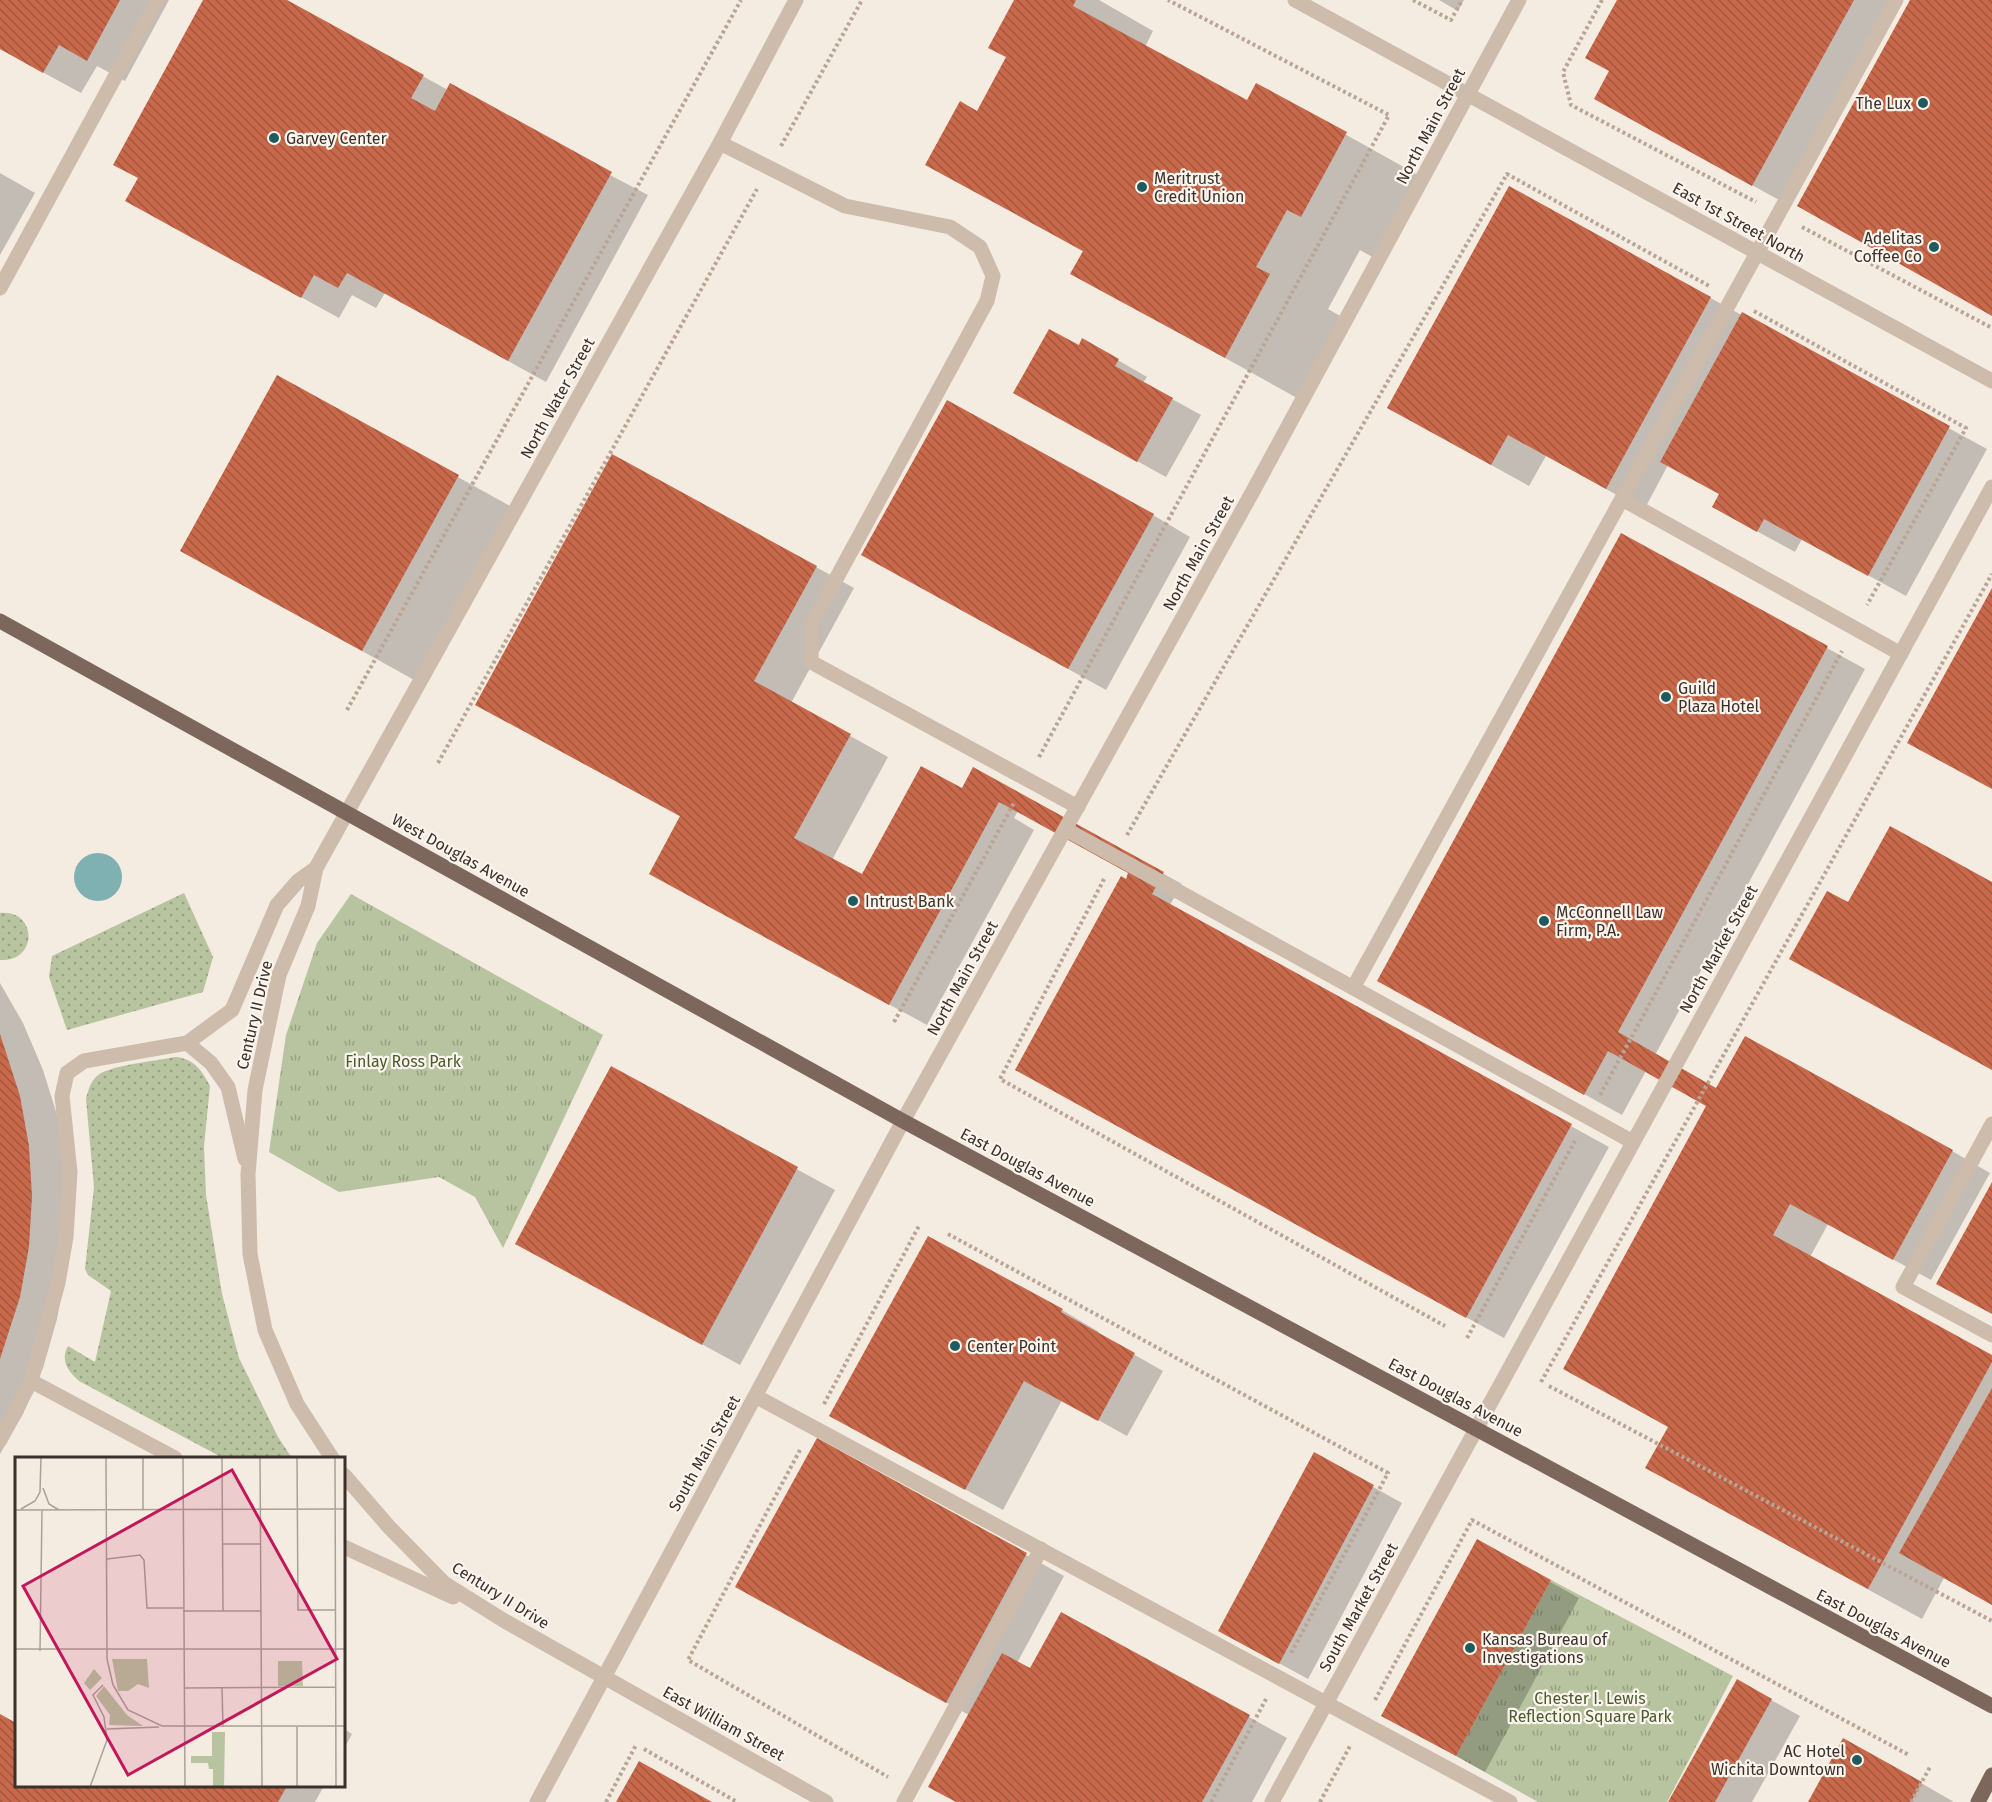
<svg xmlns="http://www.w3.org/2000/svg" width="1992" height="1802" viewBox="0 0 1992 1802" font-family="'Fira Sans',sans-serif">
<defs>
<pattern id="grass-dots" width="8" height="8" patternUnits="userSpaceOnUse" patternTransform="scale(1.5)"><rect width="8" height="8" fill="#b8c4a0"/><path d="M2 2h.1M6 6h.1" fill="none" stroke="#97a083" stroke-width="1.8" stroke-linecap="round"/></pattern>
<pattern id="park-tufts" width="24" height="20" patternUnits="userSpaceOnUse" patternTransform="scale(1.5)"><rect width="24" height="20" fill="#b8c4a0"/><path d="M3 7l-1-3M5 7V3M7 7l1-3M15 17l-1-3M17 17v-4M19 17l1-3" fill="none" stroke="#97a083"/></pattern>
<pattern id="building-back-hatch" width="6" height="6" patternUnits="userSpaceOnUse" patternTransform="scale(1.5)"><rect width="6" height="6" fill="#c8694b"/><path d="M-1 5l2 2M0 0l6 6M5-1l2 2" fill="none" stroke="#a4573f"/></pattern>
</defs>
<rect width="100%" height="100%" fill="#f4ebe1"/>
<path fill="url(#grass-dots)" d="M184,893l29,64 -10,35 -136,38 -18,-53 3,-21z
M0,913c37,-4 39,49 0,47z
M175,1057c18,1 27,13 35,29l-6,60 2,49 16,99 17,64 39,79 14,21h-69l-144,-77c-11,-10 -19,-20 -11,-35l27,16 16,-71 -23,-16 -3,-6 9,-82 -8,-88c2,-8 4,-16 10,-22 11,-12 61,-16 79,-20z"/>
<path fill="url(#park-tufts)" d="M351,894l252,141 -100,213 -28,-51 -36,-20 -100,15 -70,-40 17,-117 31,-92z
M1551,1580l182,96 -66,126h-129l-82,-46z"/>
<path fill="#7fb0b2" d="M74 877a24 24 0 1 1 48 0a24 24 0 1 1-48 0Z"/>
<path fill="#0003" d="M0,0h169l-44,81 -28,-15 -16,27 -81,-44z
M205,0h79l164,90 200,105 -102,187 -161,-89 -9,15 -24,-13 -13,23 -175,-96 -25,-44z
M1016,0h83l54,31 -8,16 103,55 9,-17 161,90 -44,83 -14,-8 -32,59 14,8 -45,81 -225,-125 12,-21 -157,-88 50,-51 31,-56z
M1439,0h25l-6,11z
M1619,0h284l-113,206 -157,-86 -22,-49z
M0,173l35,20 -35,62z
M1509,188l478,261 -81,147 -104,-57 -7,13 -44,-24 -31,-34 -52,-29 -24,45 -98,-54 -17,30 -103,-57z
M1083,340l64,37 -4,6 58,32 -35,62 -123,-68z
M278,377l234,130 -96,174 -180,-100z
M1153,515l37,22 -84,153 -205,-114z
M1622,535l243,134 -210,386 62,36 235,60 38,22 -59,107 -103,-56 -18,33 182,100v247l-48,-26 -22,41 -221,-121 -32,-71 40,-321 -63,-35 -24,44 -205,-113z
M816,567l38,21 -63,115 97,54 -56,103 30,16 100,-86 12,-21 208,115 -12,21 439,242 -105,191 -450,-247 76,-218 -112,-62 -4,7 20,12 -107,195 -239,-130 -7,-78 -166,-91z
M0,983l23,40 20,47 15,48 8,50v101l-9,50 -14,49 -20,46 -23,40z
M611,1068l224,122 -95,175 -185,-101z
M1062,1310l37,22 -1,2 65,37 -36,65 -65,-36 -59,110 -134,-73z
M817,1440l247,136 -47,87 14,7 31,-56 225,124 -35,64h-294l11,-87 -195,-107z
M1314,1454l88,49 -94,176 -88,-48z
M1477,1541l102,57 -94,174 -74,-41z
M1737,1681l63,35 -48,86h-82z
M0,1716l16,9v61h308l-9,16h-315z
M344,1729l8,5 -8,15z
M1921,1783l33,19h-145z"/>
<path fill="url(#building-back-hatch)" d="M0,0h120l-33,61 -28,-16 -16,28 -43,-24z
M203,0h84l137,75 -13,23 24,13 15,-28 162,89 -104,189 -161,-88 -9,15 -24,-13 -13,23 -176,-97 13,-23 -25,-13z
M1014,0h62l-3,6 174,94 9,-17 91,49 -46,85 -14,-7 -31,57 14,7 -45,84 -155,-84 13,-23 -158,-86 35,-64 17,10 29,-54 -18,-9z
M1617,0h237l-102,186 -158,-87 15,-28 -24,-13z
M1910,0h82v316l-195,-110z
M1509,186l202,111 -105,192 -98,-54 -17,30 -104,-57z
M1742,312l208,114 -82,150 -104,-57 -7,13 -45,-25 7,-13 -59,-32z
M1049,329l30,16 3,-7 37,21 -4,7 58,32 -36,64 -124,-69z
M277,375l182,100 -97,176 -182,-100z
M947,400l207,114 -86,155 -207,-114z
M612,454l205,112 -63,115 97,53 -57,104 68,36 59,-108 41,22 11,-21 191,105 -12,22 420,230 -106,194 -451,-248 106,-194 5,3 2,-6 -129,-71 -110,203 -240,-131 31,-58 -205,-111z
M1621,533l207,113 -210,386 98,56 29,-52 208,114 -60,110 -103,-56 -17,31 219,120v7l-124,227 -223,-121 23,-41 -105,-58 143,-263 -98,-55 -24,44 -207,-114z
M1992,588v201l-85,-46z
M1890,826l102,56v188l-203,-111 38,-68 21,11z
M0,1034l20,62 9,50 3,50 -3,51 -9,50 -20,62z
M611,1066l187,101 -96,178 -187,-101z
M1992,1182v132l-56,-30z
M928,1236l135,73 -2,3 74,41 -37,68 -74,-40 -59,109 -136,-74z
M1992,1388v217l-93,-52z
M817,1438l210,115 -81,150 -211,-116z
M1314,1452l60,33 -95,179 -61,-33z
M1477,1539l74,41 -95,176 -75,-40z
M1061,1612l189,103 -48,87h-246l-28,-15 74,-134 28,15z
M1737,1679l35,20 -57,103h-47z
M0,1714l16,9v63h271l-9,16h-278z
M1843,1738l79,44 -11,20h-103z
M639,1761l73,41h-96z"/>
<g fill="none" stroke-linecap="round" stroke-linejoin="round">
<path stroke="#b9a596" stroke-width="4" stroke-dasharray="3 3" stroke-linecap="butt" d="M1413,0l38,20 11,-20
M1602,0l-39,72 8,33 185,97
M781,146l81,-146
M1802,227l190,101
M1754,311l212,117 -99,177
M347,710l394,-710
M1039,757l350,-642 -221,-115
M438,763l319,-574
M1127,835l380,-661 204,113
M1104,879l-104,200 445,247
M894,1022l121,-221
M1600,1095l242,-444
M948,1234l440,239 -98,182
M1467,1338l108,-197
M1541,1382l451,-808
M1549,1386l443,235
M824,1404l96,-180
M800,1450l-112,210 200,117
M1375,1700l97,-180 437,235
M644,1749l93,53
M606,1802l30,-57
M1211,1802l55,-103
M1320,1802l30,-56
M1911,1802l19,-35"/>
<path stroke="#cdbbac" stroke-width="15" d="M1295,0l697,381
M720,143l125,63 105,21 30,20 13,29 -6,25 -176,324v37l267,145
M0,288l157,-288
M1622,499l279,155
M1065,829l568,313
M1353,988l543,-988
M187,1043l24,20 17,24 17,72
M1992,1124l-89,163 89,48
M31,1381l144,77
M755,1396l755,406
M0,1440l31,-59 27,-98 8,-46 4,-65 -8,-76 5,-23 17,-12 103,-18 45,-33 45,-105 21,-24 18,-13
M332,1458l-35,-54 -32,-74 -15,-76 -2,-80 7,-84 24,-115 29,-69 8,-38 404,-725 76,-143
M344,1475l45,52 55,56 59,37 323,182
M344,1547l109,50
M537,1802l366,-681 350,-630 266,-491
M904,1802l137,-253
M1272,1802l720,-1315"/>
<path stroke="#7d675c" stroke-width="15" d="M0,621l903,500 1089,585
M1978,1802l14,-27"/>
</g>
<g fill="#1f5a5e" stroke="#fbf5ee" stroke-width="2">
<circle cx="1923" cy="103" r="6"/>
<circle cx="274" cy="138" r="6"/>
<circle cx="1142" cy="187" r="6"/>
<circle cx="1934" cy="247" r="6"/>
<circle cx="1666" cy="697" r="6"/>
<circle cx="853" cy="901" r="6"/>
<circle cx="1544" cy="921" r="6"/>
<circle cx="955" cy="1346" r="6"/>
<circle cx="1470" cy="1648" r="6"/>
<circle cx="1857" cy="1760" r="6"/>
</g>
<g text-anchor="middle" stroke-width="4.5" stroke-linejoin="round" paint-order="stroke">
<g font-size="16" fill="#3b302b" stroke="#fbf5ee" text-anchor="start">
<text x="1911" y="109" text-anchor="end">The Lux</text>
<text x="286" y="144">Garvey Center</text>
<text x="1154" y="184">Meritrust<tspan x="1154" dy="18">Credit Union</tspan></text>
<text x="1922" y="244" text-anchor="end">Adelitas<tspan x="1922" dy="18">Coffee Co</tspan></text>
<text x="1678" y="694">Guild<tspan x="1678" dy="18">Plaza Hotel</tspan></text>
<text x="865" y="907">Intrust Bank</text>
<text x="1556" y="918">McConnell Law<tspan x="1556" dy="18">Firm, P.A.</tspan></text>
<text x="967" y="1352">Center Point</text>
<text x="1482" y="1645">Kansas Bureau of<tspan x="1482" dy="18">Investigations</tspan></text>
<text x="1845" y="1757" text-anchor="end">AC Hotel<tspan x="1845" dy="18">Wichita Downtown</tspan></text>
</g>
<g font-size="16" fill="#3b302b" stroke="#fbf5ee">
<text transform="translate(1430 126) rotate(-62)" y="6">North Main Street</text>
<text transform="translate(1739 222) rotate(29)" y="6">East 1st Street North</text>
<text transform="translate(557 398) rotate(-61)" y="6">North Water Street</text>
<text transform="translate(1198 553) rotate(-61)" y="6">North Main Street</text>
<text transform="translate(461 855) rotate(29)" y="6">West Douglas Avenue</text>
<text transform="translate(1718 949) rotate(-61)" y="6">North Market Street</text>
<text transform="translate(962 978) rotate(-61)" y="6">North Main Street</text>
<text transform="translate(254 1015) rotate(-77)" y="6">Century II Drive</text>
<text transform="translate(1028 1167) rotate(28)" y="6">East Douglas Avenue</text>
<text transform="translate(1456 1397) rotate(28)" y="6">East Douglas Avenue</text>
<text transform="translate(704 1453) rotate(-61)" y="6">South Main Street</text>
<text transform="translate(501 1595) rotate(32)" y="6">Century II Drive</text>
<text transform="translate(1358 1607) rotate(-61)" y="6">South Market Street</text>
<text transform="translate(1884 1628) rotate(28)" y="6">East Douglas Avenue</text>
<text transform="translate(724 1723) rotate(29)" y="6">East William Street</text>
</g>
<g font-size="16" fill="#4a5a2e" stroke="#fbf5ee">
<text x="403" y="1067">Finlay Ross Park</text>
<text x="1590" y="1704">Chester I. Lewis<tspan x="1590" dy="18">Reflection Square Park</tspan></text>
</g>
</g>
<g transform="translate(15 1457)">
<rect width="330" height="330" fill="#f4ebe1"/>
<path d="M79,212l8,9 -12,12 -6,-7zM89,229l23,29 16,11 -34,-1 1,-10 -14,-19z" fill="#b8c4a0"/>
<path d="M97,202h35l2,29 -11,-4 -10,7h-10zM263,204h24l1,25h-25zM197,275h13l-1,55h-11v-18h-4l-1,-6h-17v-7h21z" fill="#b8c4a0"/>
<path fill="none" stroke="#aaa098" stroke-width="1.5" d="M91,0l1,202 6,26 15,25 34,16h183M128,0v54M168,0l2,330M207,0l1,154M245,0l2,330M282,0l1,153h37M320,0l1,330M28,31l6,16 10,6M6,52l14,-8 5,-9 1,-35M0,53l330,-1M207,87h39M92,102l33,-4 4,5 3,48h36M168,154h78M0,192h330M25,194l2,-140M169,231l152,-1M207,231l1,39M282,270v60M92,272l52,-2M75,330l17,-47 -3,-23 -11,-22 10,-10"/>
<path fill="#c2185b" fill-opacity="0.15" stroke="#c2185b" stroke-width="3" d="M217,13l105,189 -209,116 -105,-189z"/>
<rect width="330" height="330" fill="none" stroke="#3b302b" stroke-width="3"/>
</g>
</svg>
